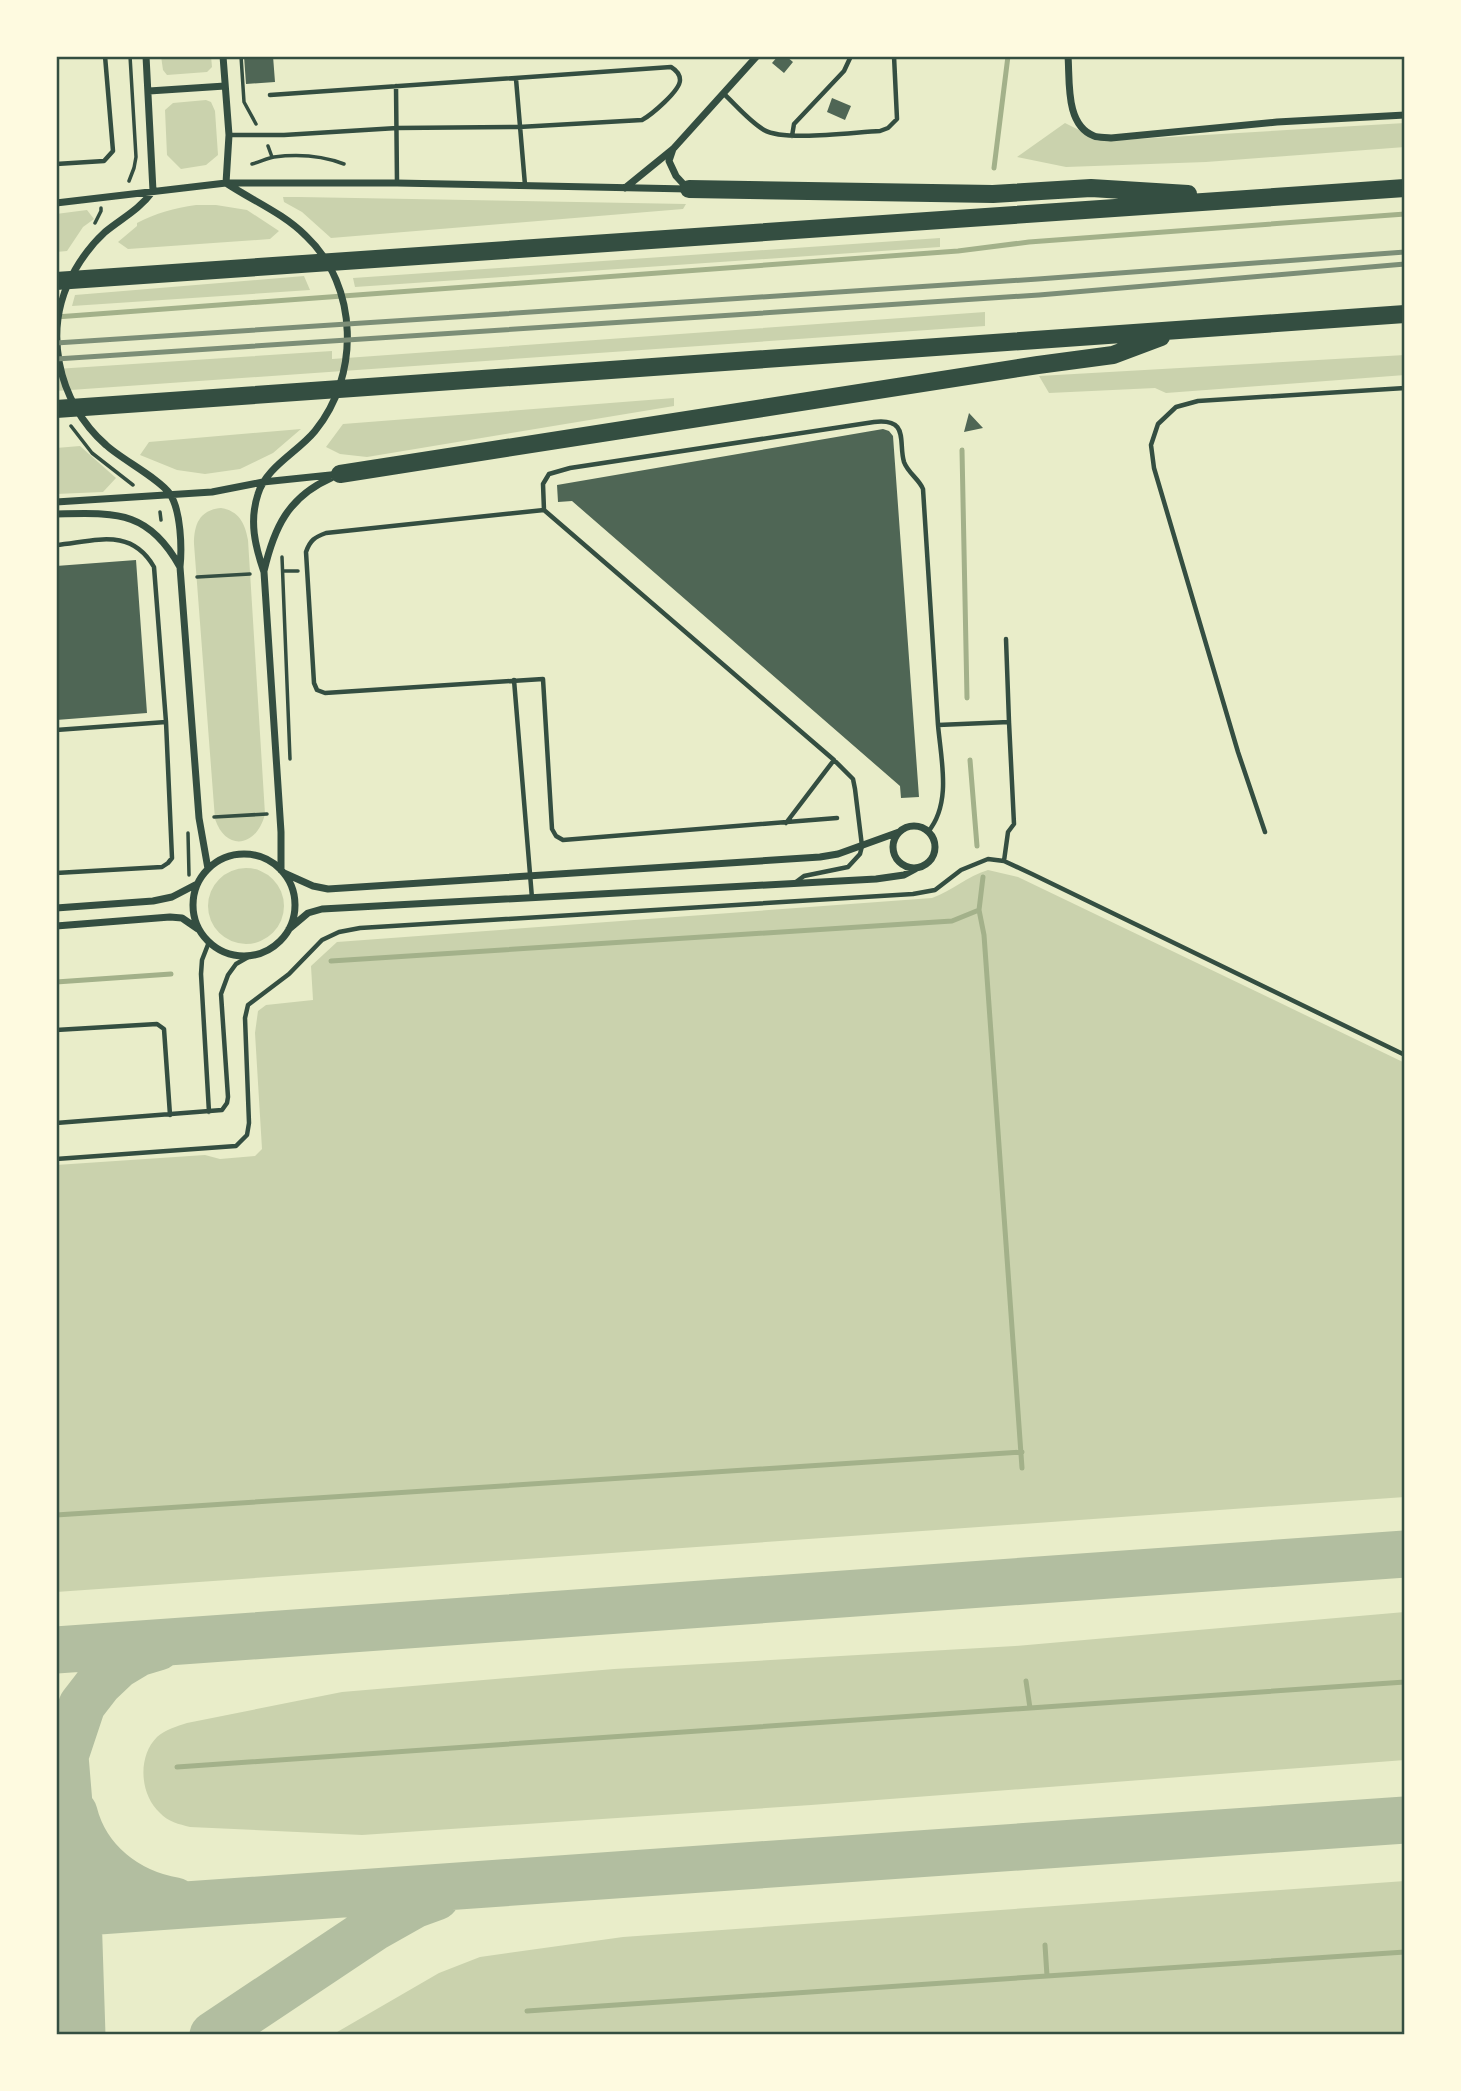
<svg xmlns="http://www.w3.org/2000/svg" width="1461" height="2091" viewBox="0 0 1461 2091" font-family="Ubuntu,sans-serif">
<rect width="100%" height="100%" fill="#e9edc9"/>
<path fill="#cad2ad" d="M161,56h50l1,11 -5,5 -40,3 -4,-5z
M206,100l5,2 4,9 3,44 -12,10 -25,4 -14,-14 -2,-45 8,-7z
M1065,123l26,13 29,4 285,-17v24l-199,15 -140,5 -49,-10z
M283,197h16l387,7 -3,5 -352,29 -29,-26 -18,-10z
M196,205h20l31,5 32,21 -9,8 -142,10 -10,-7 19,-16v-3c19,-10 37,-15 59,-18z
M87,210l7,9 -11,8 -16,24 -11,1v-38z
M940,238v9l-585,40 -2,-9z
M304,276l6,14 -238,16 3,-11z
M985,312v14l-929,65v-22l276,-18v8z
M1405,355v20l-239,18 -11,-5 -106,5 -10,-17z
M674,398v8l-307,51 -27,-3 -14,-7 17,-23z
M301,429l-28,24 -33,16 -35,5 -28,-4 -37,-15 9,-13z
M80,446l36,32 -13,14 -47,2v-46z
M221,508c18,3 24,15 27,32l17,274c-8,33 -39,38 -50,5l-21,-275c0,-19 5,-34 27,-36z
M208 906a38 38 0 1 1 76 0a38 38 0 1 1-76 0Z
M988,870l30,7 387,186v434l-1349,95v-427l149,-10 15,4 35,-3 7,-7 -7,-116 3,-22 8,-6 47,-5 -2,-34 26,-24 595,-44c20,-7 35,-22 56,-28z
M1405,1612v148l-594,45 -449,30 -172,-8c-11,-3 -22,-5 -30,-14 -20,-18 -23,-56 -3,-76 8,-7 20,-11 30,-14l155,-31 272,-23 401,-23z
M1405,1881v154h-1073l107,-62 41,-16 143,-20z"/>
<g fill="none" stroke-linecap="round" stroke-linejoin="round">
<path stroke="#a3b18a" stroke-width="5" d="M994,168l14,-112
M56,317l902,-66 71,-9 376,-28
M962,450l5,248
M970,760l7,86
M983,877l-4,33 5,25 38,533
M331,961l621,-40 27,-11
M56,982l115,-8
M56,1515l966,-63
M1030,1708l375,-26
M177,1767l853,-59 -4,-27
M1045,1945l2,31 358,-24
M527,2011l520,-35"/>
<path stroke="#b2bea0" stroke-width="47" d="M56,1650l1349,-96
M74,1813c12,48 53,80 101,88
M56,1914l1349,-94
M82,2035l-4,-123 -13,-156 17,-51 17,-22 19,-18 20,-12 20,-6
M213,2035l162,-108 39,-22 22,-8"/>
</g>
<path fill="#4f6655" d="M244,56h29l2,26 -29,2z
M778,56h8l7,6 -9,11 -12,-10z
M832,98l19,8 -6,14 -18,-8z
M969,413l14,15 -19,4z
M883,429l6,2 4,5 26,361 -18,1 -1,-12 -328,-285 -14,1 -1,-17z
M136,560l11,153 -91,7v-154z"/>
<g fill="none" stroke-linecap="round" stroke-linejoin="round">
<path stroke="#344e41" stroke-width="3.5" d="M241,56l3,46 12,22
M268,146l4,11
M252,164c8,-2 15,-6 22,-7 23,-3 49,-1 70,7
M129,181l5,-13 2,-11 -6,-101
M95,223l6,-12v-3
M71,426l21,27 41,32
M160,512l1,8
M282,557l8,202
M283,571h15
M197,577l53,-3
M214,817l53,-3
M188,833l1,42"/>
<path stroke="#344e41" stroke-width="4.5" d="M516,79l9,106
M396,86l1,97
M723,93c13,12 26,28 41,37 21,12 90,2 116,1l8,-3 9,-9 -3,-63
M230,135h54l113,-7 122,-1 123,-7c9,-5 38,-29 38,-40 0,-6 -4,-10 -9,-13l-401,28
M792,136l2,-12 50,-53 7,-15
M56,164l48,-3 9,-10 -8,-95
M544,510l-218,23c-11,4 -16,7 -20,19l8,131 3,7 8,3 218,-14 9,150 4,7 7,4 274,-22
M56,545c40,-4 75,-18 98,22l12,155 6,136 -4,5 -6,4 -106,6
M514,680l18,218
M56,730l110,-8
M786,823l48,-63
M928,832c24,-29 13,-72 10,-107l71,-3 -3,-83
M1265,832l-27,-80 -84,-284 -3,-23 7,-21 18,-17 22,-6 207,-13
M1004,861l4,-29 6,-8 -5,-102
M796,882l8,-6 44,-9 12,-13 2,-8 -7,-57 -2,-10 -19,-19 -290,-250 -1,-26 6,-10 21,-6 304,-46c36,-4 24,20 30,40 4,11 15,17 19,27l15,236
M209,942l-7,18 -1,14 8,138
M56,1030l101,-6 7,5 6,86
M56,1123l166,-13 5,-7 1,-6 -7,-103 7,-19 8,-11 14,-8
M56,1159l180,-13 11,-11 2,-12 -4,-105 3,-13 41,-31 33,-34 17,-8 21,-4 553,-34 22,-4 26,-20 27,-11 16,2 28,13 373,181"/>
<path stroke="#344e41" stroke-width="7" d="M146,56l7,135c-14,19 -31,27 -48,41 -12,11 -22,24 -30,38 -34,58 -18,132 31,175 15,14 54,34 64,49 11,17 12,54 10,73
M223,56l6,79 -3,48
M1068,56c2,25 -3,69 26,80 5,2 12,1 17,2l166,-16 128,-7
M149,91l76,-5
M673,149l-4,12 7,15 12,13
M226,183c27,18 57,30 80,53 53,50 54,140 9,195 -17,21 -49,36 -57,63 -9,27 -3,52 6,78l17,260v38
M625,188l48,-39 84,-93
M56,203l170,-20h171l291,6
M56,502l156,-10 51,-10 77,-8
M56,514c59,-1 92,-5 124,53l19,251 9,51
M264,571c10,-43 24,-74 67,-93
M893 847a21 21 0 1 1 42 0a21 21 0 1 1-42 0Z
M193 905a51 51 0 1 1 102 0a51 51 0 1 1-102 0Z
M284,873l29,13 15,3 492,-32 18,-3 61,-22
M56,908l97,-7 19,-4 25,-13
M56,926l114,-9 12,1 16,11
M289,929l19,-16 14,-4 554,-30 28,-4 13,-7"/>
<path stroke="#344e41" stroke-width="18" d="M689,189l304,5 98,-6 97,6
M56,281l1349,-93
M56,409l1349,-95
M340,474l698,-109 75,-10 48,-18"/>
<path stroke="#7c8e77" stroke-width="5" d="M56,343l982,-64 367,-27
M56,359l983,-64 366,-31"/>
</g>
<rect width="1461" height="2091" fill="none" stroke="#fefae0" stroke-width="116"/>
<rect x="58" y="58" width="1345" height="1975" fill="none" stroke="#344e41" stroke-width="2.5"/>
</svg>
